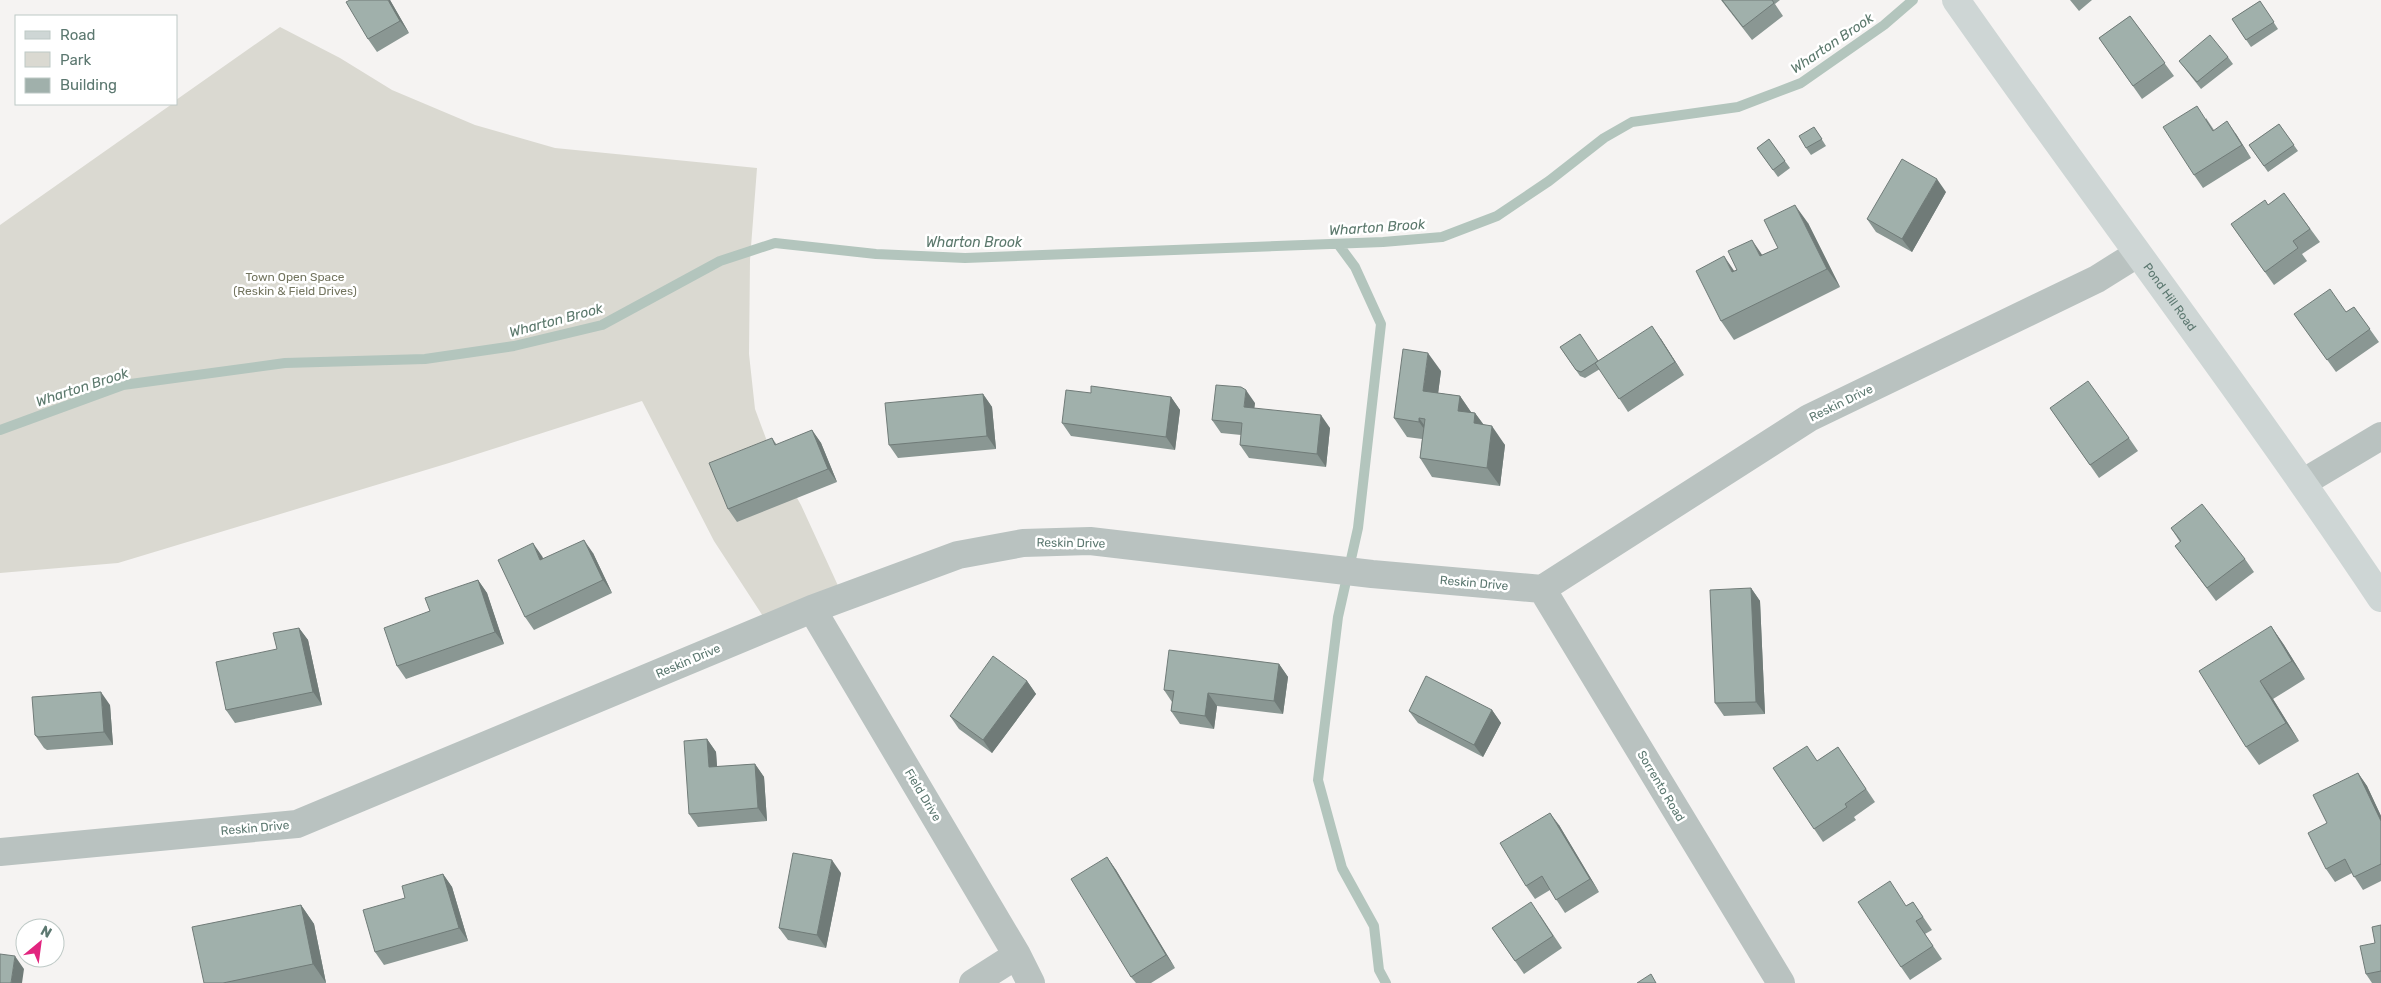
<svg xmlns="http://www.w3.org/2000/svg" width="2381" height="983" viewBox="0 0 2381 983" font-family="Rubik,sans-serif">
<rect width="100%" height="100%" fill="#f5f3f2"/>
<path fill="#dad9d1" d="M280,27l60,31 52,32 83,35 80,23 202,20 -7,92 -1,94 6,55 16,43 30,53 39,85 -66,43 -60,-92 -72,-140 -193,62 -331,100 -118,10v-348l172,-121h4v-4z"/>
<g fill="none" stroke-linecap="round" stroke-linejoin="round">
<path stroke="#b3c5bd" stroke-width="10" d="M1338,244l17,23 26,57 -23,204 -20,89 -20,163 24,88 32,58 5,44 7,13
M0,430l123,-45 162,-22 140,-4 89,-13 88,-21 118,-64 55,-18 101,11 89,4 418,-16 59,-5 55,-21 52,-35 55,-43 28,-16 106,-15 63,-24 83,-58 29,-25"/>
<path stroke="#b9c2c0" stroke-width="28" d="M2304,482l77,-46
M1542,589l239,394
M812,609l205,346 14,28
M0,852l297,-28 515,-215 146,-54 65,-12 67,-2 282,33 170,15 267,-171 288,-139 40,-25
M973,983l44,-28"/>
<path stroke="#ced6d5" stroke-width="28" id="s1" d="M1956,0c140,200 289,394 425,598"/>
</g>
<path fill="#8a9793" d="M390,0l19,33 -32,19 -9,-13z
M1721,0h59l-5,4 8,12 -31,24z
M2070,0h22l-13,11z
M2260,1l18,28 -27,18 -19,-28z
M2130,16l44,60 -32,23 -43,-61z
M2228,57l5,7 -32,25 -22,-28z
M2206,118l8,12 22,4 15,24 -48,30 -9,-13z
M2279,124l19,27 -30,21 -19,-27z
M1814,127l12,19 -15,9 -5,-7z
M1769,139l21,29 -12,9 -21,-29z
M1946,192l-34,60 -36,-20 -9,-13z
M2284,193l36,49 -18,12 5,7 -33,24 -43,-61 37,-19z
M1808,223l32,64 -106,53 -13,-19 13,-50 28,-16 16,-7z
M2354,307l25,35 -43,30 -42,-58 52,-2z
M1661,339l23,36 -56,37 -28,-43 -15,9 -5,-2 -20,-29 38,14z
M1441,371l-3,22 22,3 11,16 4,1 9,12 21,20 -5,41 -68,-9 -12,-19 2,-19 -15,-2 -13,-19z
M983,394l9,13 4,42 -98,9 -9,-13z
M1171,397l9,13 -5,40 -104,-14 -9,-13z
M1255,403l-1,5 76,20 -4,39 -77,-9 -9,-13 1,-10 -20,-2 -9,-13z
M2050,408l79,30 9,13 -39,27z
M812,430l9,13 16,39 -100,40 -9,-13 44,-71 5,7z
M2171,528l74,31 9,13 -38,29 -41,-55 5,-4z
M593,553l19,40 -78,37 -9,-13 17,-61 1,3z
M478,580l9,13 17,51 -98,35 -9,-13 33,-55z
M1751,588l9,13 5,113 -41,2 -9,-13z
M2271,626l13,19 21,34 -32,20 26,42 -40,24 -13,-18z
M299,628l9,12 14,65 -87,18 -9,-13 51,-61z
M1279,664l9,13 -5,37 -66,-8 -3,23 -34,-5 -9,-13 1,-9 -8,-12z
M1027,681l9,13 -44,59 -33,-24 -9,-13z
M110,705l3,40 -66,5 -3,-2 -9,-13z
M1492,710l9,13 -18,34 -65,-34 -9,-12z
M707,739l9,13 1,15 38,-3 9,13 3,44 -69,6 -9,-13z
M1838,747l37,55 -21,15 2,3 -33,22 -50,-74 44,-7z
M2358,773l9,13 14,30v65l-18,9 -11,-17 -17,9 -9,-13 1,-46z
M1559,825l40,67 -34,21 -15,-23 -15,9 -9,-13z
M1107,857l9,13 59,98 -24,15h-15l-5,-6z
M841,873l-15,75 -38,-8 -9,-12z
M443,874l9,13 16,54 -84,24 -9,-13z
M1913,902l19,28 -7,4 17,25 -32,21 -9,-13 6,-62z
M301,905l13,19 12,59h-122z
M1540,915l22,33 -38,26 -32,-46z
M2381,925v58h-9l-6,-9z"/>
<path fill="#707b78" d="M388,0h2l19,33 -9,-12z
M2227,121l9,13 15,24 -9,-13z
M1937,179l9,13 -34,60 -10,-13z
M1795,205l13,18 32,64 -13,-18z
M1752,240l13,19 -5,-3z
M1724,256l13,19 -5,-3z
M1652,326l9,13 23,36 -9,-13z
M1428,353l13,18 -5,39 -13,-19z
M1246,390l9,13 -2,17 -9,-13z
M983,394l9,13 4,42 -9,-13z
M1460,396l13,19 -15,-4z
M1171,397l9,13 -5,40 -9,-13z
M1475,413l13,18 -14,-8z
M1321,415l9,13 -4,39 -9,-13z
M1419,418l13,18v4l-13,-18z
M1492,426l13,19 -5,41 -13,-18z
M812,430l9,13 16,39 -9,-13z
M584,540l9,13 19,40 -9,-13z
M533,543l9,13 7,17 -9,-13z
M478,580l9,13 17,51 -9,-12z
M1751,588l9,13 5,113 -9,-12z
M2271,626l13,19 21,34 -13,-18z
M299,628l9,12 14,65 -9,-13z
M1279,664l9,13 -5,37 -9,-13z
M1027,681l9,13 -44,59 -9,-13z
M2260,681l13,18 26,42 -13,-18z
M101,692l9,13 3,40 -9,-13z
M1208,693l9,13 -3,23 -9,-13z
M1492,710l9,13 -18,34 -9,-12z
M707,739l9,13 2,28 -9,-13z
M755,764l9,13 3,44 -9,-13z
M2358,773l9,13 14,30v5z
M1550,813l9,12 40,67 -9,-13z
M1107,857l9,13 59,98 -9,-13z
M832,860l9,13 -15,75 -9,-13z
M443,874l9,13 16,54 -9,-13z
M301,905l13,19 12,59 -13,-19z
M15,956l9,13 -2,14h-11z"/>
<path fill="#a0b0ab" stroke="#707b78" d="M350,0h38l12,21 -32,18 -22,-37z
M1722,0h50l2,3 -31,24z
M2260,1l14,21 -28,18 -14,-21z
M2130,16l35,47 -32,23 -34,-48z
M2210,35l18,22 -31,25 -18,-21z
M2197,106l16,25 14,-10 15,24 -48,30 -31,-48z
M2279,124l15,21 -30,21 -15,-21z
M1814,127l8,12 -16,9 -7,-12z
M1769,139l16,22 -12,9 -16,-22z
M1902,159l35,20 -35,60 -35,-20z
M2284,193l26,36 -17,12 5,7 -33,24 -34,-48 34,-24 3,5z
M1795,205l32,64 -106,52 -25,-50 28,-15 8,16 5,-2 -9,-19 24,-11 8,16 18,-8 -14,-28z
M2330,289l16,23 8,-5 16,22 -43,31 -33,-46z
M1652,326l23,36 -56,37 -24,-36z
M1580,334l18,27 -17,11 -5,-2 -16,-23z
M1403,349l25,4 -5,38 37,5 -2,15 17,2 -1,10 18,3 -5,42 -67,-10 5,-39 -6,-1v4l-25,-4z
M2088,381l41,57 -39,27 -40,-57z
M1216,385l25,2 5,3 -2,17 77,8 -4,39 -77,-9 2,-22 -30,-3z
M1091,386l80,11 -5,40 -104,-14 4,-33 25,3z
M983,394l4,42 -98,9 -4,-42z
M812,430l16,39 -100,40 -19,-46 63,-25 3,7z
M2202,504l43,55 -38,29 -32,-42 6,-5 -10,-13z
M584,540l19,40 -78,37 -27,-57 35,-17 7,17z
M478,580l17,52 -98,34 -13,-38 46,-17 -5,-13z
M1751,588l5,114 -41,1 -5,-113z
M2271,626l21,35 -32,20 26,42 -40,24 -47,-76z
M299,628l14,64 -87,18 -10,-48 61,-13 -4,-16z
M1169,650l110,14 -5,37 -66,-8 -3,23 -34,-5 3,-20 -10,-1z
M993,656l34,25 -44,59 -33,-24z
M1426,676l66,34 -18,35 -65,-34z
M101,692l3,40 -66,5 -3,-2 -3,-38z
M707,739l2,28 46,-3 3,44 -69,6 -5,-73z
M1807,746l10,15 21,-14 28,42 -21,15 2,3 -33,22 -41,-61z
M2358,773l23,48v43l-27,13 -9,-18 -19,10 -18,-36 19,-10 -14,-28z
M1550,813l40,66 -34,21 -14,-24 -16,10 -26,-43z
M793,853l39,7 -15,75 -38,-7z
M1107,857l59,98 -35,22 -60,-98z
M443,874l16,54 -84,24 -12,-42 42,-12 -3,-12z
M1890,881l16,25 7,-4 10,15 -7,4 17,25 -32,21 -43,-65z
M1531,902l22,34 -38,25 -23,-33z
M301,905l12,59 -90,19h-19l-12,-56z
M2381,925v46l-15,3 -6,-28 15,-3 -3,-16z
M0,954l15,2 -4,27h-11z
M1651,974l5,9h-19z"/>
<g text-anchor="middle" stroke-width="5" stroke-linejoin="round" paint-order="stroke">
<g font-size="12" fill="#73755f" stroke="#fff">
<text x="295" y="281">Town Open Space<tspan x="295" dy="14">(Reskin &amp; Field Drives)</tspan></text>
</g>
<g font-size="12" fill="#5c7870" stroke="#fff">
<text dy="4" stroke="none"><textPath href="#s1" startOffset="366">Pond Hill Road</textPath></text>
<text transform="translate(1841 403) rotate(-26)" y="4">Reskin Drive</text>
<text transform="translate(1071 543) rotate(1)" y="4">Reskin Drive</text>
<text transform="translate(1474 583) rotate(5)" y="4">Reskin Drive</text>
<text transform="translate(688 661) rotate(-23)" y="4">Reskin Drive</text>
<text transform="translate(1661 786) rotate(59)" y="4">Sorrento Road</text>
<text transform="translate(923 795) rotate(59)" y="4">Field Drive</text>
<text transform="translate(255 828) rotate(-5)" y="4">Reskin Drive</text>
</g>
<g font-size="14" font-style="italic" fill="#5b786c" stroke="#fff">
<text transform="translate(1832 43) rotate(-34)" y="5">Wharton Brook</text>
<text transform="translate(1377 227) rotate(-4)" y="5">Wharton Brook</text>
<text x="974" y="247">Wharton Brook</text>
<text transform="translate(556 320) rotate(-15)" y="5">Wharton Brook</text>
<text transform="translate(82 387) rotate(-18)" y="5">Wharton Brook</text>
</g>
</g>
<rect x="15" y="15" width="162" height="90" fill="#ffffff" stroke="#bec9c6"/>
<rect x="25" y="31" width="25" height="8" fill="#ced6d5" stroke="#bec9c6"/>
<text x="60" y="40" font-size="15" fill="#5c7870">Road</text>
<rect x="25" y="52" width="25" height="15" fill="#dad9d1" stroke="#bec9c6"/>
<text x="60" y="65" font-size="15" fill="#5c7870">Park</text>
<rect x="25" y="78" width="25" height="15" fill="#a0b0ab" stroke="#bec9c6"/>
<text x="60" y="90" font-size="15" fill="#5c7870">Building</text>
<g transform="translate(40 943) rotate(29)"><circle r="24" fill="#ffffff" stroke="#bec9c6"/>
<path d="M0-4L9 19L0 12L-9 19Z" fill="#e2257f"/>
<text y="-8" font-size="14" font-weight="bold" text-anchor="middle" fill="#5c7870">N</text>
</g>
</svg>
